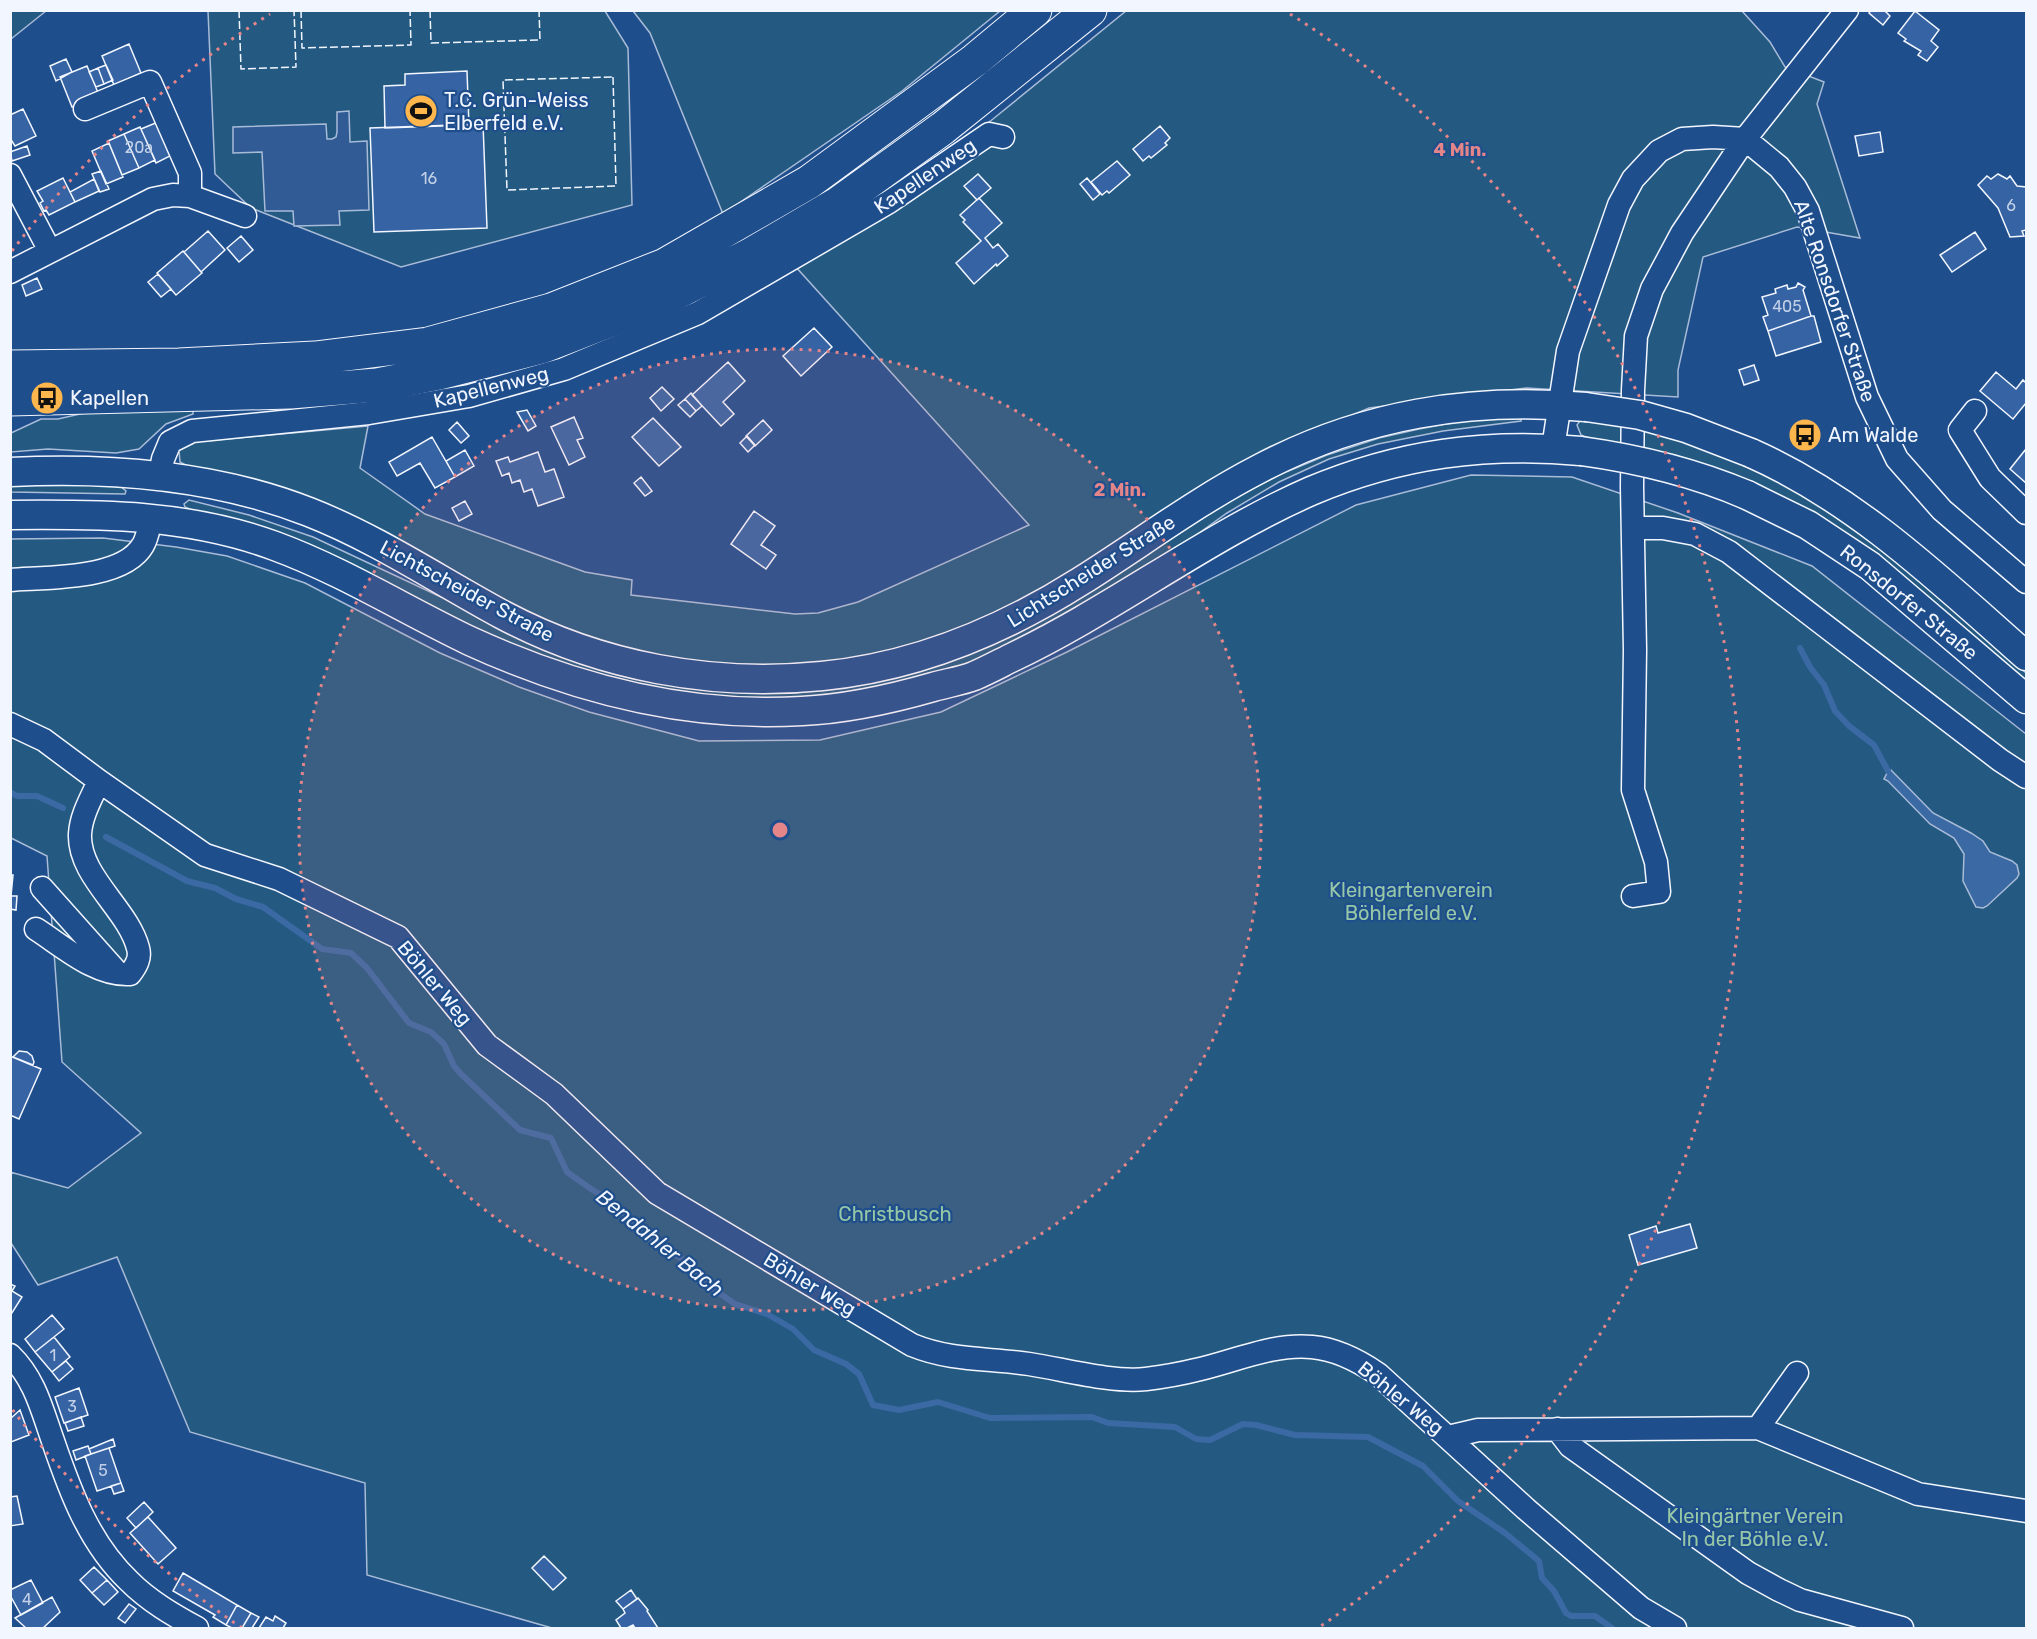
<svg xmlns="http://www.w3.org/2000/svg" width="2037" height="1639" viewBox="0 0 2037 1639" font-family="Rubik,sans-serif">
<rect width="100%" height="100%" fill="#1f4e8c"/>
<path fill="#245a82" stroke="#a8bbd7" stroke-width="1.5" d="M11,10h35v1l-35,28z
M208,11h397l23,37 4,157 -231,62 -150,-59 -36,-34z
M633,11h367l-98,80 -179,123 -73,-181z
M1126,11h616l28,31 15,25 39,15 -7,22 43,134 -63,-11 -94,30 -25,113v27l-151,-9 -158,20 -99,42 -153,99 -149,80 -122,34 -71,6 -61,-3 -78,-13 -58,-18 -389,-168 -9,-5 -1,-12 4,-7 185,-17 -8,42 65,46 160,58 47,8 -1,15 164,19 23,-1 40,-11 171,-77 -234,-259 198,-147z
M193,405v9l-27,10 -27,25 -23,4 -68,-4 -37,3v-19l30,-14h17l44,-10z
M1521,417v4l-78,10 -65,13 -49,15 -50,23 -52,31 -50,36 -165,96 -52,22 -59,17 -100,16 -116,-3 -135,-36 -365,-154 -1,-3 5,-4 60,15 64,22 145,68 305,88h32l34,-4 184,-54 56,-30 157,-102 53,-28 48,-20 52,-17 40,-9 44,-8z
M1581,419c39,6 78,12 115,25 132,47 227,140 330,229v9l-141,-122 -63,-42 -173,-68 -64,-13 -4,-2 -4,-10z
M1471,475l101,2 106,36 134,53 214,168v894h-1474l-185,-53 -2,-92 -175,-51 -73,-175 -79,28 -27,-42 -1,-71 58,16 73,-55 -79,-71 -15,-206 -36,-18v-299l92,-1 73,9 51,9 78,27 135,70 79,34 70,25 110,29 121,-1 121,-28 126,-60 289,-147z
M10,483l110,3 6,5 -1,3 -114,-2z"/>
<path fill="#305b95" stroke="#a8bbd7" stroke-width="1.5" d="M349,111l1,31 17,-1 2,69 -30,1 1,14 -46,1 -1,-15h-28l-3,-59 -29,1v-26l93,-3 1,15h5l4,-2 1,-5v-20z"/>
<path fill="#3b69a3" stroke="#a8bbd7" stroke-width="1.5" d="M1891,770l42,43 38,20 12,8 7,11 22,9 5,4 2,9 -2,4 -30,28 -4,2 -7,-1 -13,-26 1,-27 -10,-16 -24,-14 -42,-43 -4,-2 4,-8z"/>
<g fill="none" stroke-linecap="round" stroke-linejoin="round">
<path stroke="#3b69a3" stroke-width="6" d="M1800,648l10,19 14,18 11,26 14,15 25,19 14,26
M10,792l7,4h20l26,12
M106,837l81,44 28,7 21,11 27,8 59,42 29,4 16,15 42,55 22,9 13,12 10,22 7,8 59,56 31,8 16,34 24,17 21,12 32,35 43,26 25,26 23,16 32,10 26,15 21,21 32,14 13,10 14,31 26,5 39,-8 52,16 102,-1 16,6 67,4 21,12 14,1 33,-16 13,1 39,10 73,2 55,29 35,35 47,32 34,28 3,17 12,13 12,22 5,3h24l17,12"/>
</g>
<path fill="#3563a3" stroke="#f2f6ff" stroke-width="1.5" d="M1871,10h13l6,6 -7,9 -14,-12z
M1915,11l24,19 -8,11 7,6 -11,14 -9,-6 3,-4 -17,-10 2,-2 -8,-6z
M129,44l12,29 -27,12 -12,-29z
M66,59l6,13 -16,9 -6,-15z
M106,65l7,15 -9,4 -6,-16z
M87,66l12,29 -27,12 -12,-30z
M98,68l6,16 -8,3 -7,-15z
M467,71l2,54 -84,3 -1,-42 21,-1v-11z
M23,109l13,27 -21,10 -5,-8v-23z
M158,122l14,33 -16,8 -15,-34z
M483,124l4,104 -113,4 -4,-104z
M1160,126l10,12 -5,5 2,2 -16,13 -2,-2 -6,5 -10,-12z
M140,127l15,33 -16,8 -15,-34z
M1880,132l3,20 -24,4 -4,-20z
M124,134l15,34 -17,7 -14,-34z
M109,143l14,34 -17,7 -14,-33z
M27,146l3,9 -18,6 -2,-9z
M1117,161l13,14 -21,18 -2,-2 -5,4 -11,-13z
M101,171l8,18 -9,3 -8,-18z
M978,174l13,14 -14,12 -13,-14z
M1998,174l9,5 3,-3 7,10 9,1v43l-4,1 2,5 -14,1 -12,-29 -20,-23 9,-9 4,3z
M63,178l12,24 -26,13 -3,-5 -2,1 -4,-8 3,-2 -6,-10z
M1087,178l13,16 -7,6 -13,-16z
M94,179l5,12 -24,11 -5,-10z
M979,198l23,25 -17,15 8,10 5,-4 10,12 -11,10 -1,-2 -22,20 -18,-21 25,-22 -18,-19 2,-2 -5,-5z
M208,231l17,19 -24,22 -17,-20z
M1975,232l11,17 -34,23 -12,-17z
M241,236l12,14 -14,12 -12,-14z
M183,251l19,22 -26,22 -19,-22z
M158,274l13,15 -10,8 -13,-15z
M37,278l5,11 -16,7 -4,-11z
M1798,283l7,4 -2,3 8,26 -43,15 -5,-14 5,-2 -6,-18 14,-4 -1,-4 12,-4 1,4 8,-2z
M1811,316h3l7,26 -45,14 -8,-25z
M814,328l18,19 -31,29 -18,-20z
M728,362l17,19 -22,21 11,12 -13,12 -29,-31z
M1754,365l5,15 -15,5 -5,-15z
M1996,372l20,17 7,-9 3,3v20l-13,16 -33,-28z
M662,387l12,12 -13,12 -11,-13z
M691,393l11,13 -6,5 -11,-12z
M685,399l11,12 -6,6 -12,-12z
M527,410l9,16 -8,5 -11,-19z
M574,417l9,21 -6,2 8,17 -16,8 -18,-38z
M653,418l28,29 -22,19 -27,-29z
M763,420l9,10 -17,16 -9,-10z
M457,422l12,14 -8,7 -12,-13z
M747,436l8,9 -7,7 -8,-9z
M432,437l23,40 -20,11 -15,-25 -23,13 -8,-14z
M2026,449v34l-16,-14z
M465,450l9,16 -19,11 -9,-16z
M538,452l7,20 9,-3 10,28 -26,9 -6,-17 -8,3 -4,-12 -8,3 -3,-10 -7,3 -6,-15 12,-4 2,5z
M641,477l11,14 -7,5 -11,-13z
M465,501l7,13 -13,7 -7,-13z
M754,511l21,15 -14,19 15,10 -10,14 -35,-25z
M10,875h3l-2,21h6l-1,14 -6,-1z
M19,1051l8,1 5,4 2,6 -1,3 -20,-8z
M10,1056l31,13 -22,50 -9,-4z
M1690,1224l7,24 -59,17 -9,-30 27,-9 2,7z
M10,1284l5,2 -3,5 10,6 -12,19z
M52,1315l12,14 -29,23 -10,-13z
M54,1337l16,20 -18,15 -17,-20z
M66,1361l7,8 -14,12 -7,-9z
M79,1388l9,27 -24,8 -9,-26z
M20,1410l9,25 -18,7 -1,-23z
M81,1417l3,9 -16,5 -3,-8z
M113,1439l2,7 -24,8 -2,-5z
M88,1446l3,8 -15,6 -3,-9z
M109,1448l12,35 -24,8 -12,-35z
M121,1483l3,8 -10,3 -3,-8z
M17,1496l6,28 -13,2v-29z
M144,1502l9,10 -17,16 -9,-10z
M148,1517l28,31 -18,16 -28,-31z
M544,1556l22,22 -13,12 -21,-22z
M94,1567l13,13 -15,13 -12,-13z
M183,1573l54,32 -11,20 -13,-8 2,-2 -42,-24z
M31,1580l12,23 -22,12 -11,-20v-5z
M107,1580l11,12 -14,13 -12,-12z
M631,1590l6,9 -14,10 -7,-8z
M52,1597l8,15 -17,16h-17l-11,-10z
M638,1598l10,12 -1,1 11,17h-23l-2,-3 -6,3h-6l-5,-8 9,-7 -2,-4z
M129,1604l7,5 -11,14 -7,-5z
M237,1605l14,8 -9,15h-10l-6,-3z
M251,1613l8,4 -7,11h-10z
M275,1616l11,7 -3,5h2h-26l7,-11 7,4z"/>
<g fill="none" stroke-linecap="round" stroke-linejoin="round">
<defs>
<path id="minor" d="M85,109l65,-27 40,91v23
M10,175l40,76
M10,272l143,-73 20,-4 17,1 55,20
M1975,411l-15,19 30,48 36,35
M1553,448l15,-97 51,-146 14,-26 26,-28 23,-12 31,-2 32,2 34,28 16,20 13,24 59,186 30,62 45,51 84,72
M160,475l3,-16 7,-17 22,-11 177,-18 100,-17 95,-27 134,-56 191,-111 100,-68 14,3
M1634,528h29l32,6 34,18 271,208 26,17
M10,580c37,-3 113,0 133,-35 5,-8 6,-19 8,-27
M10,724l34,16 55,41 106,74 74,24 119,58 89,108 67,49 103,99 255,152c39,16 76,13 117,19 34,5 83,19 117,15 16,-2 34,-5 50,-9 37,-8 77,-27 116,-23 24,2 47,14 66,27l148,135 115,99 34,20
M42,888l75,84
M1633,896l26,-4 -3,-30 -23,-72 2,-140 -3,-163 1,-97 3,-54 16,-47 30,-56 63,-94 102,-129
M36,929c28,18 60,47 94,45 6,-8 11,-16 8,-26 -10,-39 -60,-72 -58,-114 1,-19 12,-37 19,-53
M10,1355c25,24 32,55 43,86 17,50 36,102 76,140 20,20 44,34 68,47
M1758,1428l160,66 108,17
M1557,1429l13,17 178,127 31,17 21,10 102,28
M1448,1437l30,-7 280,-2 39,-55"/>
<path id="major" d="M1751,453c106,47 190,128 275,203
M10,472c101,-5 205,3 299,40 69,27 129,68 194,103 98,52 209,72 319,61 93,-9 180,-45 259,-95 59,-37 116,-80 178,-112 104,-55 211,-72 327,-62
M1747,495l61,30 62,41 156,133
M10,515c92,-1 178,-1 265,31 68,25 130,64 195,95 105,48 216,77 332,70 44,-2 89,-12 131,-24 14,-4 28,-6 41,-11 12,-5 25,-12 37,-18 103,-49 195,-121 300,-167 88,-37 175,-49 270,-40"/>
<path id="highway" d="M10,367l169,-2 136,-7 113,-14 123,-34 114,-45 144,-83 166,-122 60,-50
M10,399l280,-7 87,-7 62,-12 102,-26 121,-47 88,-45 89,-52 104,-75 147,-118"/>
</defs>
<use href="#minor" stroke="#f2f6ff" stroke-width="25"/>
<use href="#major" stroke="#f2f6ff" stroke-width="31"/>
<use href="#highway" stroke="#f2f6ff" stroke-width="35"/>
<use href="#minor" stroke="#1f4e8c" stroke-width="22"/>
<use href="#major" stroke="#1f4e8c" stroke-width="28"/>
<use href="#highway" stroke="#1f4e8c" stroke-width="33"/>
<defs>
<path id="major-bridge" d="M1586,407l54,8 46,13 65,25
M1581,451c58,8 112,21 166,44"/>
</defs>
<use href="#major-bridge" stroke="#f2f6ff" stroke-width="31" stroke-linecap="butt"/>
<use href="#major-bridge" stroke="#1f4e8c" stroke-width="28"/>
<path stroke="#f2f6ff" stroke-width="1.5" stroke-dasharray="8 3" stroke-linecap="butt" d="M239,10l2,59 55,-2 -2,-57
M301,10l1,38 109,-3 -1,-35
M430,10l1,33 109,-3 -1,-30
M613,77l3,109 -109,4 -4,-110z"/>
</g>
<circle cx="780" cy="830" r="481" fill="#e38589" fill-opacity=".12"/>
<g fill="none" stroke="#e38589" stroke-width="3" stroke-dasharray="3 6">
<circle cx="780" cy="830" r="481"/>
<path d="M242 1628A962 962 0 0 1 12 1409M12 251A962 962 0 0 1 270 14M1290 14A962 962 0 0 1 1318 1628"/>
</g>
<defs>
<symbol id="stadium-disc" viewBox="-11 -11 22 22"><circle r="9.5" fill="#ffb74d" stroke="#1f4e8c"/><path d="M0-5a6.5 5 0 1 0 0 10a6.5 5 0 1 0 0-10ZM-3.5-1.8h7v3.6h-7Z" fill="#111"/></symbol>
<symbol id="bus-disc" viewBox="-11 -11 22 22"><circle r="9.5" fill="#ffb74d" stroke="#1f4e8c"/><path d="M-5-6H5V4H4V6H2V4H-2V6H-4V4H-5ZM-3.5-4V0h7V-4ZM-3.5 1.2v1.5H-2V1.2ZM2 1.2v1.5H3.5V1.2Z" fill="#111"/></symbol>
</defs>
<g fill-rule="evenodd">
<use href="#stadium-disc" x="402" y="92" width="38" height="38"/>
<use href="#bus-disc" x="28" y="379" width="38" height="38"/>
<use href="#bus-disc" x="1786" y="416" width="38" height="38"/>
</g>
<g text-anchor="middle" stroke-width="4.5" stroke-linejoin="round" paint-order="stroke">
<g font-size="16" fill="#c3d1e8">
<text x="139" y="153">20a</text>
<text x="429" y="184">16</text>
<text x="2011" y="211">6</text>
<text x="1787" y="312">405</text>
<text x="53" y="1361">1</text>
<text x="72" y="1412">3</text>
<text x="103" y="1476">5</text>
<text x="27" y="1605">4</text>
</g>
<g font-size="20" fill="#f2f6ff" stroke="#1f4e8c" text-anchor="start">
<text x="444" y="107">T.C. Grün-Weiss<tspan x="444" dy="23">Elberfeld e.V.</tspan></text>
<text x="70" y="405">Kapellen</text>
<text x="1828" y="442">Am Walde</text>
</g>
<g font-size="20" fill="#f2f6ff" stroke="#1f4e8c">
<text transform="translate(925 176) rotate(-34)" y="7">Kapellenweg</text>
<text transform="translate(1835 301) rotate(71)" y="7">Alte Ronsdorfer Straße</text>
<text transform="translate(491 387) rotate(-14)" y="7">Kapellenweg</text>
<text transform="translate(1091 571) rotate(-32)" y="7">Lichtscheider Straße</text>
<text transform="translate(467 591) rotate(28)" y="7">Lichtscheider Straße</text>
<text transform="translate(1909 602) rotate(39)" y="7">Ronsdorfer Straße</text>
<text transform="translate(435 983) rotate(50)" y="7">Böhler Weg</text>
<text transform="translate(810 1284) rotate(31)" y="7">Böhler Weg</text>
<text transform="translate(1401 1398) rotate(39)" y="7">Böhler Weg</text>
</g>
<g font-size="20" fill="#97c8a6" stroke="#1f4e8c">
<text x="1411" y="897">Kleingartenverein<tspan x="1411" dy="23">Böhlerfeld e.V.</tspan></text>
<text x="895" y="1221">Christbusch</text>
<text x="1755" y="1523">Kleingärtner Verein<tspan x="1755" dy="23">In der Böhle e.V.</tspan></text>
</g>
<g font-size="21" font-style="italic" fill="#f2f6ff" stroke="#1f4e8c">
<text transform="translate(660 1243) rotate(39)" y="7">Bendahler Bach</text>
</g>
</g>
<circle cx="780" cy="830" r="9" fill="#e38589" stroke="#1f4e8c" stroke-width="3"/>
<g font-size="18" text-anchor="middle" font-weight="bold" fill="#e38589" stroke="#1f4e8c" stroke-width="4.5" stroke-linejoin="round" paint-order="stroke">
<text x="1460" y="156">4 Min.</text>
<text x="1120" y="496">2 Min.</text>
</g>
<rect width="2037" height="1639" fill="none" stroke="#f2f6ff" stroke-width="24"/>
</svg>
